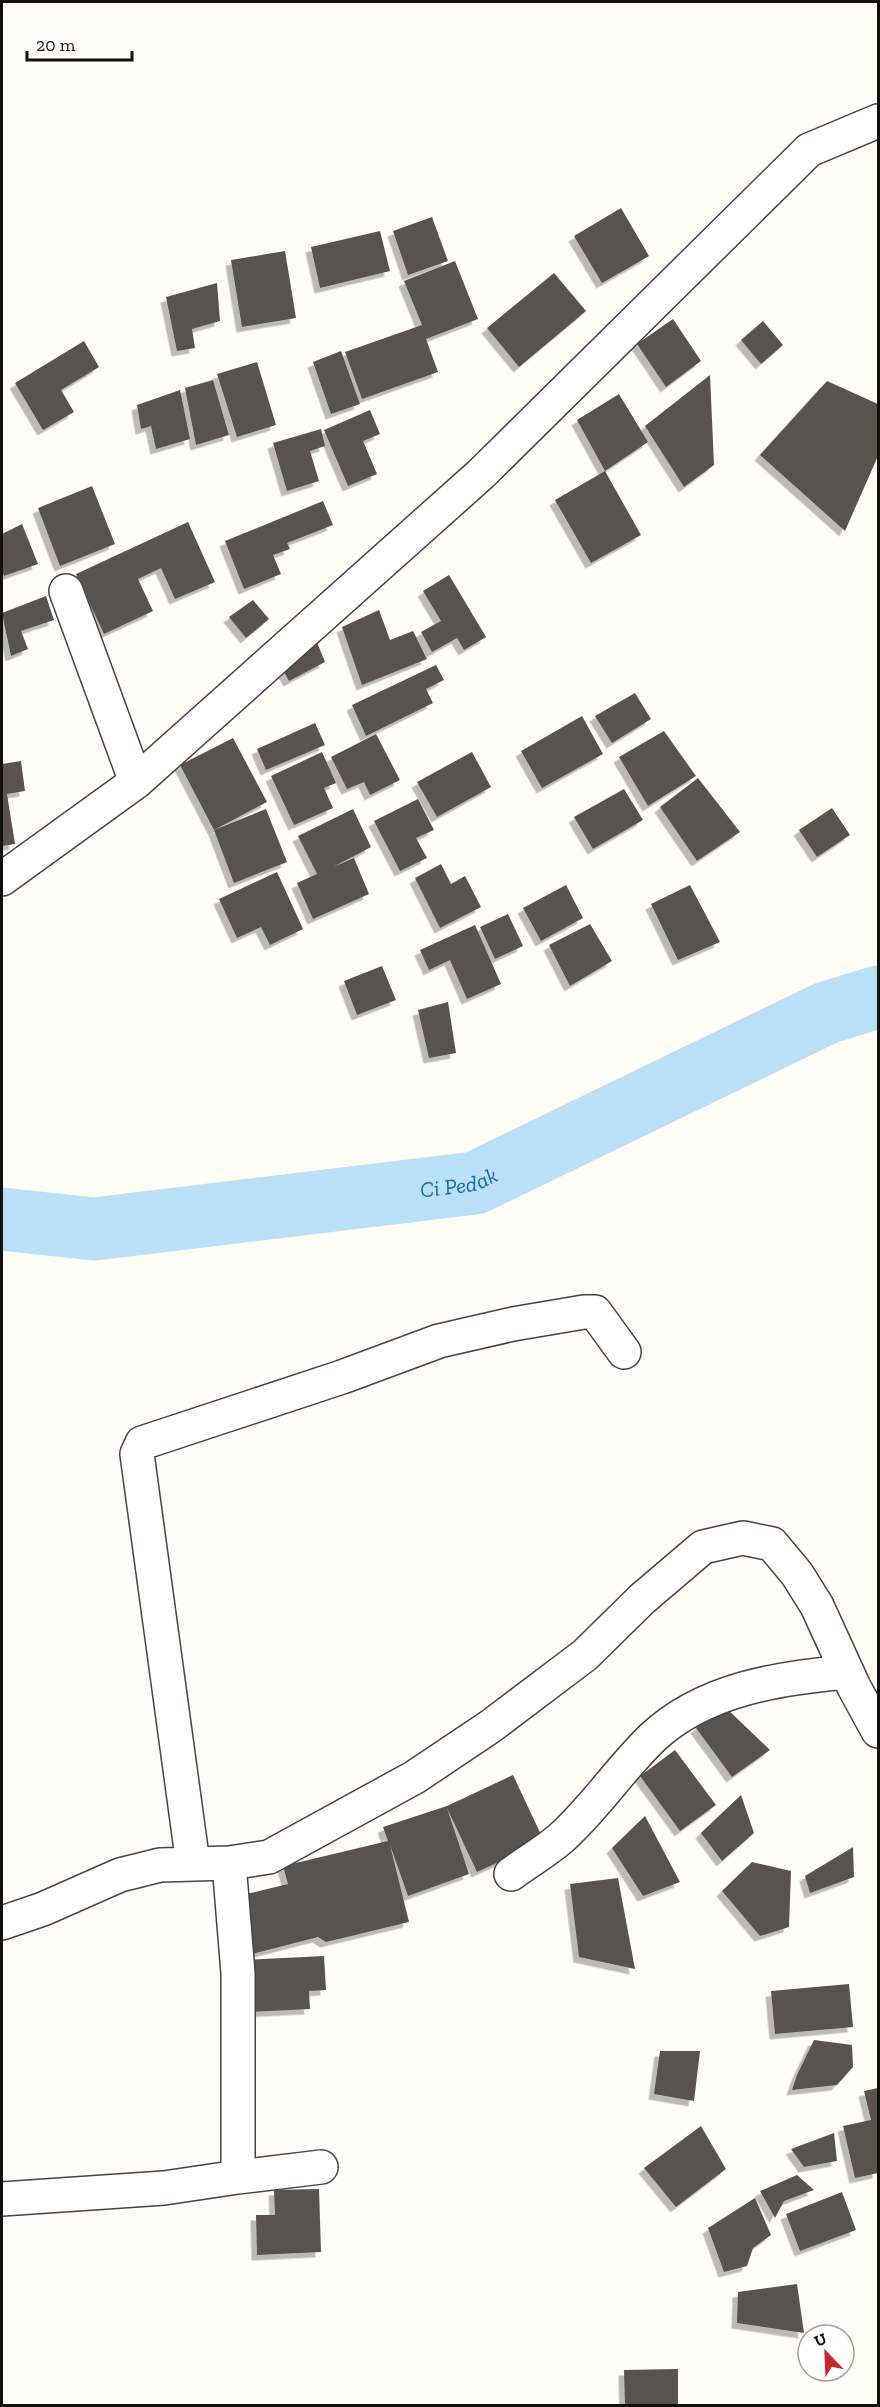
<svg xmlns="http://www.w3.org/2000/svg" width="880" height="2407" viewBox="0 0 880 2407" font-family="'Zilla Slab',serif">
<defs>
<filter id="shadow"><feDropShadow dx="-5.5" dy="5.5" stdDeviation="0" flood-color="#0004"/></filter>
</defs>
<rect width="100%" height="100%" fill="#fffdf5"/>
<g fill="none" stroke-linecap="round" stroke-linejoin="round">
<path stroke="#b9e0f7" stroke-width="63" id="s1" d="M2,1219l92,10 381,-46 351,-170 52,-16"/>
</g>
<path fill="#5a524d" filter="url(#shadow)" d="M621,208l28,48 -47,27 -28,-47z
M432,217l16,44 -40,14 -15,-44z
M380,231l10,40 -70,17 -9,-41z
M285,251l11,67 -54,9 -11,-67z
M455,261l23,58 -52,20 12,33 -76,27 -17,-47 77,-27 -18,-44z
M554,273l32,38 -67,56 -32,-39z
M217,283l3,38 -28,8 3,19 -18,3 -11,-54z
M673,319l28,42 -35,26 -29,-43z
M763,321l20,24 -22,19 -20,-24z
M84,341l15,26 -38,23 13,22 -31,18 -28,-47z
M341,351l19,53 -29,10 -18,-52z
M257,362l19,63 -39,12 -20,-63z
M710,375l4,90 -30,22 -39,-61z
M213,380l16,55 -33,10 -11,-57z
M827,381l51,23v52l-33,75 -85,-76z
M180,390l10,49 -34,10 -5,-23 -10,3 -4,-24z
M619,394l29,48 -43,29 36,64 -50,28 -36,-63 50,-29 -28,-51z
M370,410l10,24 -17,7 14,33 -29,12 -24,-56z
M321,429l4,17 -15,5 9,30 -32,10 -14,-48z
M92,486l23,58 -55,22 -22,-58z
M323,501l10,24 -46,18 3,6 -17,6 8,19 -37,15 -19,-48z
M188,522l27,60 -40,17 -14,-31 -23,11 15,32 -49,23 -28,-60z
M22,524l16,40 -34,12 -2,-5v-37z
M449,575l37,62 -22,13 -7,-12 -25,14 -11,-20 20,-11 -18,-30z
M46,596l8,24 -33,11 7,18 -17,7 -9,-43z
M253,600l16,19 -23,19 -17,-21z
M379,610l11,30 23,-9 14,28 -65,26 -20,-58z
M316,640l9,22 -36,19 -11,-20z
M436,665l8,15 -18,9 7,14 -67,33 -14,-31z
M635,693l16,26 -39,24 -17,-27z
M582,716l21,38 -61,34 -21,-37z
M315,723l10,22 -59,25 -9,-21z
M664,731l32,45 -48,30 -29,-49z
M376,734l24,46 -30,15 -6,-13 -17,7 -16,-32z
M233,738l34,64 -53,28 52,-21 21,53 -53,21 -20,-53 -34,-65z
M322,752l14,31 -12,5 9,20 -39,17 -23,-49z
M472,752l19,35 -54,30 -20,-35z
M21,761l4,30 -18,3 8,50 -13,2v-82z
M698,778l42,54 -43,29 -37,-54z
M624,789l19,31 -50,29 -19,-32z
M418,799l16,31 -18,8 11,20 -27,13 -26,-50z
M832,808l18,27 -33,22 -18,-27z
M353,809l18,38 -38,20 21,-9 15,36 -56,25 -16,-36 20,-9 -19,-38z
M441,864l10,20 14,-8 16,31 -41,21 -25,-50z
M277,872l26,57 -33,16 -9,-18 -24,11 -18,-39z
M566,885l17,33 -42,23 -18,-33z
M690,885l30,57 -42,18 -27,-56z
M508,914l15,32 -28,13 -15,-32z
M590,924l22,37 -42,25 -21,-41z
M475,925l26,59 -34,15 -17,-39 -21,10 -9,-20z
M382,966l14,34 -39,15 -13,-34z
M448,1002l8,51 -27,5 -11,-48z
M724,1706l46,44 -38,27 -36,-49z
M675,1750l41,55 -36,26 -40,-55z
M513,1775l31,66 -67,31 -30,-64 22,66 -61,22 -18,-51 19,77 -83,20 -8,-5 -74,19 -14,-58 58,-14 -5,-18 105,-25 -5,-14 64,-21z
M741,1795l13,38 -32,28 -21,-28z
M645,1816l35,66 -37,14 -31,-48z
M853,1847l1,30 -44,16 -5,-17z
M752,1862l39,9 -2,56 -29,9 -38,-45z
M618,1878l17,91 -56,-12 -9,-73z
M324,1956l2,34 -17,1 1,18 -63,3 -2,-52z
M849,1984l4,43 -78,7 -4,-43z
M814,2040l38,5 1,22 -16,18 -45,5 5,-15z
M660,2051h40l-6,50 -40,-7z
M878,2088v85l-23,5 -12,-52 28,-6 -7,-29z
M701,2126l25,43 -50,38 -32,-39z
M834,2133l3,28 -33,6 -13,-18z
M797,2175l17,15 -30,11 -9,17 -15,-27z
M319,2189l2,63 -64,3 -1,-40h19l-1,-25z
M842,2192l14,38 -56,21 -14,-37z
M755,2198l16,37 -18,13 -6,18 -23,6 -16,-44z
M797,2284l7,49 -67,-10 1,-31z
M678,2369v37h-53l-1,-36z"/>
<g fill="none" stroke-linecap="round" stroke-linejoin="round">
<defs>
<path id="minor" d="M66,591l70,191
M2,879l134,-97 345,-308 328,-324 69,-29
M193,1864l-56,-410 5,-11 200,-66 97,-36 74,-17 71,-12h11l29,40
M511,1874c16,-12 34,-22 49,-35 34,-30 59,-69 92,-101 52,-49 127,-60 195,-66
M2,1923l41,-14 77,-34 40,-10 69,-2 40,-6 146,-80 76,-51 94,-71 57,-56 61,-52 40,-9 29,6 25,30 20,32 37,81 24,44
M238,2177l83,-10
M2,2199l162,-11 74,-11v-204l-9,-110"/>
</defs>
<use href="#minor" stroke="#444" stroke-width="36"/>
<use href="#minor" stroke="#fff" stroke-width="33"/>
</g>
<g text-anchor="middle" stroke-width="6" stroke-linejoin="round" paint-order="stroke">
<g font-size="22" font-style="italic" fill="#1768a6" stroke="#fff">
<text dy="8" stroke="none"><textPath href="#s1" startOffset="460">Ci Pedak</textPath></text>
</g>
</g>
<rect width="880" height="2407" fill="none" stroke="#111111" stroke-width="6"/>
<g transform="translate(826 2353) rotate(337)"><circle r="28" fill="#ffffff" stroke="#a0a0a0" stroke-width="1.5"/>
<path d="M0-4.5L10 22L0 15L-10 22Z" fill="#c4262e"/>
<text y="-9" font-size="16" font-weight="bold" text-anchor="middle" fill="#111111">U</text>
</g>
<path d="M27 51v9h105v-9" fill="none" stroke="#111111" stroke-width="3"/>
<text x="36" y="51" font-size="18" fill="#111111" stroke="#ffffff" stroke-width="4.5" paint-order="stroke">20 m</text>
</svg>
